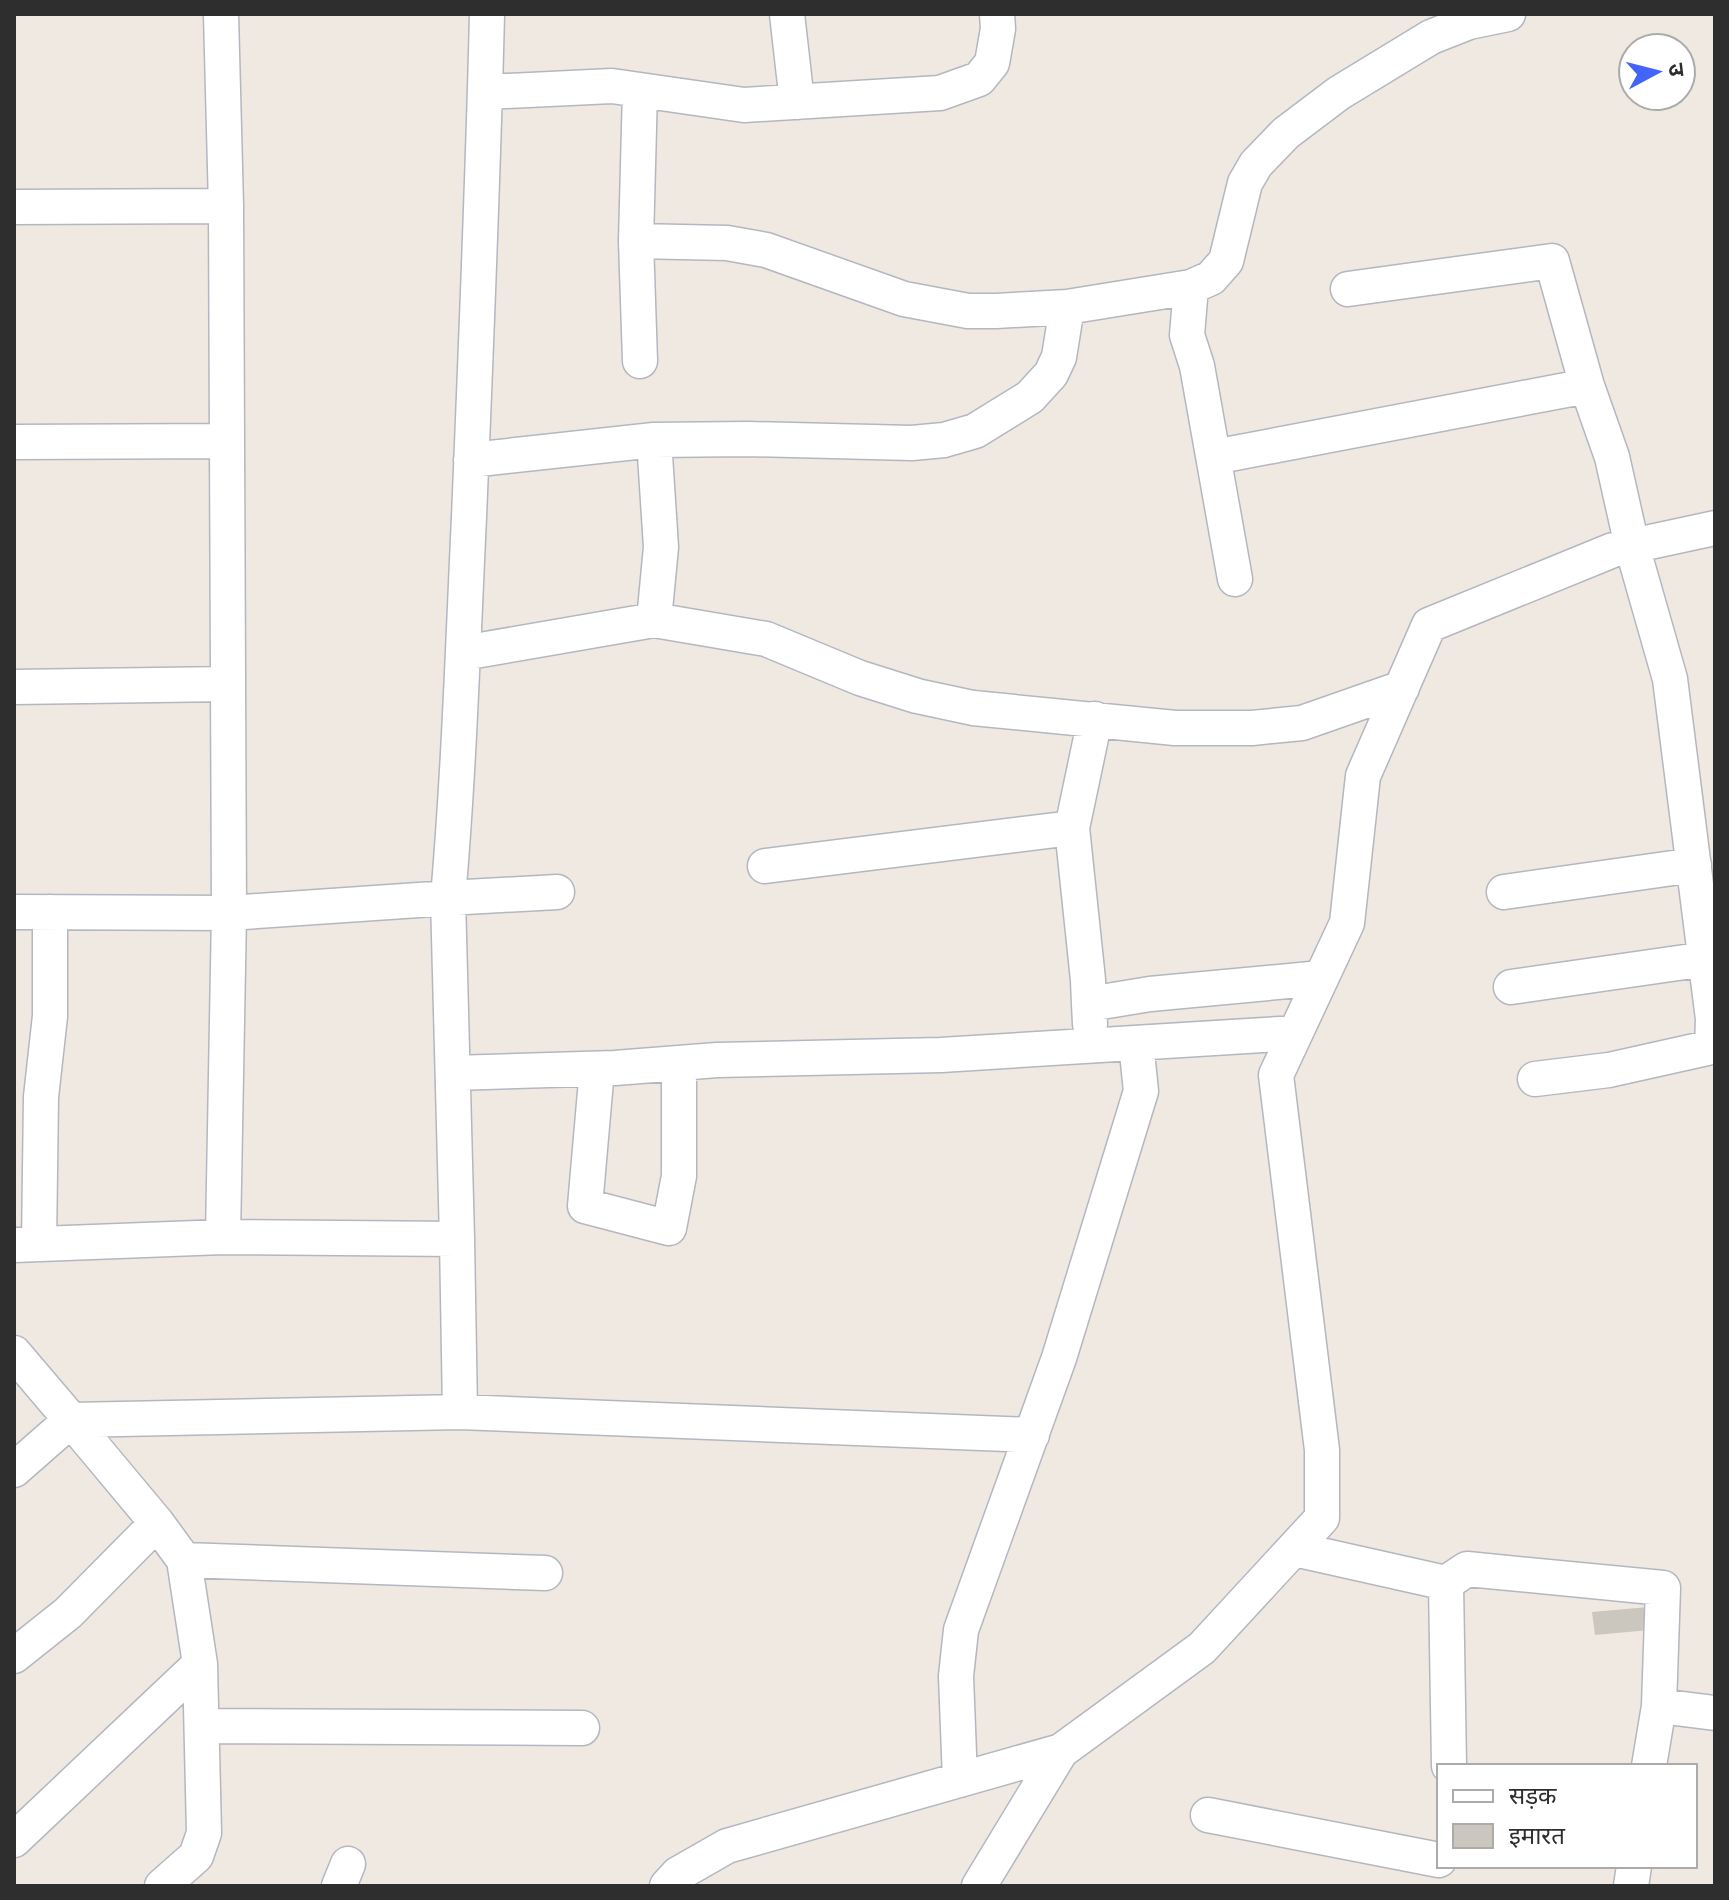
<svg xmlns="http://www.w3.org/2000/svg" width="1729" height="1900" viewBox="0 0 1729 1900" font-family="'Fira Sans','Noto Sans Devanagari',sans-serif">
<rect width="100%" height="100%" fill="#efe9e1"/>
<path fill="#cbc7bf" d="M1648,1607l2,23 -55,5 -3,-23z"/>
<g fill="none" stroke-linecap="round" stroke-linejoin="round">
<defs>
<path id="minor" d="M221,14l5,192 3,707 -6,324 234,2 -9,-341 109,-6
M787,14l10,88
M485,92l127,-6 132,19 196,-12 39,-14 13,-16 6,-34 -1,-15
M14,207l212,-1
M636,241l91,2 39,7 138,49 64,12h28l71,-4 124,-20 20,-9 15,-17 19,-78 11,-19 30,-31 53,-40 92,-56 38,-15 39,-8
M1191,287l-4,48 10,31 38,213
M1348,289l204,-28 35,125 25,71 20,89 38,133 43,340 -1,28 -103,23 -74,9
M640,361l-4,-120 4,-151
M654,440l94,-1 164,4 32,-3 31,-9 55,-34 21,-23 8,-17 8,-50
M14,442l213,-1
M1214,457l373,-71
M471,460l183,-20 7,107 -7,73 112,19 94,39 57,18 56,12 202,20h77l50,-5 100,-35
M463,653l191,-33
M14,687l214,-3
M765,866l307,-38
M1504,892l190,-27
M14,912l215,1 219,-15c11,-127 15,-254 21,-381 7,-168 14,-335 18,-503
M1511,987l195,-28
M1089,1004l-1,-24 -16,-152 23,-109
M1090,1024l-1,-20 61,-10 171,-16
M597,1069l-12,137 84,22 10,-52v-113
M453,1073l162,-5 102,-8 224,-5 354,-22
M457,1239l3,173
M39,1244l2,-147 9,-81v-104
M14,1245l209,-8
M14,1353l57,67 389,-8 572,23
M14,1470l57,-50 86,103 27,37 16,104 -186,176
M1294,1549l152,34 3,183
M184,1560l361,13
M1446,1583l21,-14 196,19 -4,118
M14,1656l54,-43 89,-90
M202,1726l380,2
M1649,1766l10,-60 56,7
M960,1780l-4,-104 5,-46 98,-272 82,-267 -5,-48
M1208,1815l231,45
M162,1886l34,-30 8,-23 -4,-169
M339,1886l9,-22
M667,1886l11,-12 49,-28 334,-95 141,-103 120,-130v-68l-46,-375 71,-152 16,-147 66,-151 184,-75 102,-22
M979,1886l82,-135
M1631,1886l3,-20"/>
</defs>
<use href="#minor" stroke="#b4b7c1" stroke-width="37"/>
<use href="#minor" stroke="#fff" stroke-width="34"/>
</g>
<rect width="1729" height="1900" fill="none" stroke="#2e2e2e" stroke-width="32"/>
<rect x="1437" y="1764" width="260" height="104" fill="#ffffff" stroke="#ababab" stroke-width="2"/>
<rect x="1453" y="1790" width="40" height="12" fill="#ffffff" stroke="#ababab" stroke-width="2"/>
<text x="1509" y="1804" font-size="24" fill="#2e2e2e">सड़क</text>
<rect x="1453" y="1824" width="40" height="24" fill="#cbc7bf" stroke="#ababab" stroke-width="2"/>
<text x="1509" y="1844" font-size="24" fill="#2e2e2e">इमारत</text>
<g transform="translate(1657 72) rotate(83)"><circle r="38" fill="#ffffff" stroke="#ababab" stroke-width="2"/>
<path d="M0-6L14 30L0 20L-14 30Z" fill="#4264fb"/>
<text y="-12" font-size="22" font-weight="bold" text-anchor="middle" fill="#2e2e2e">उ</text>
</g>
</svg>
